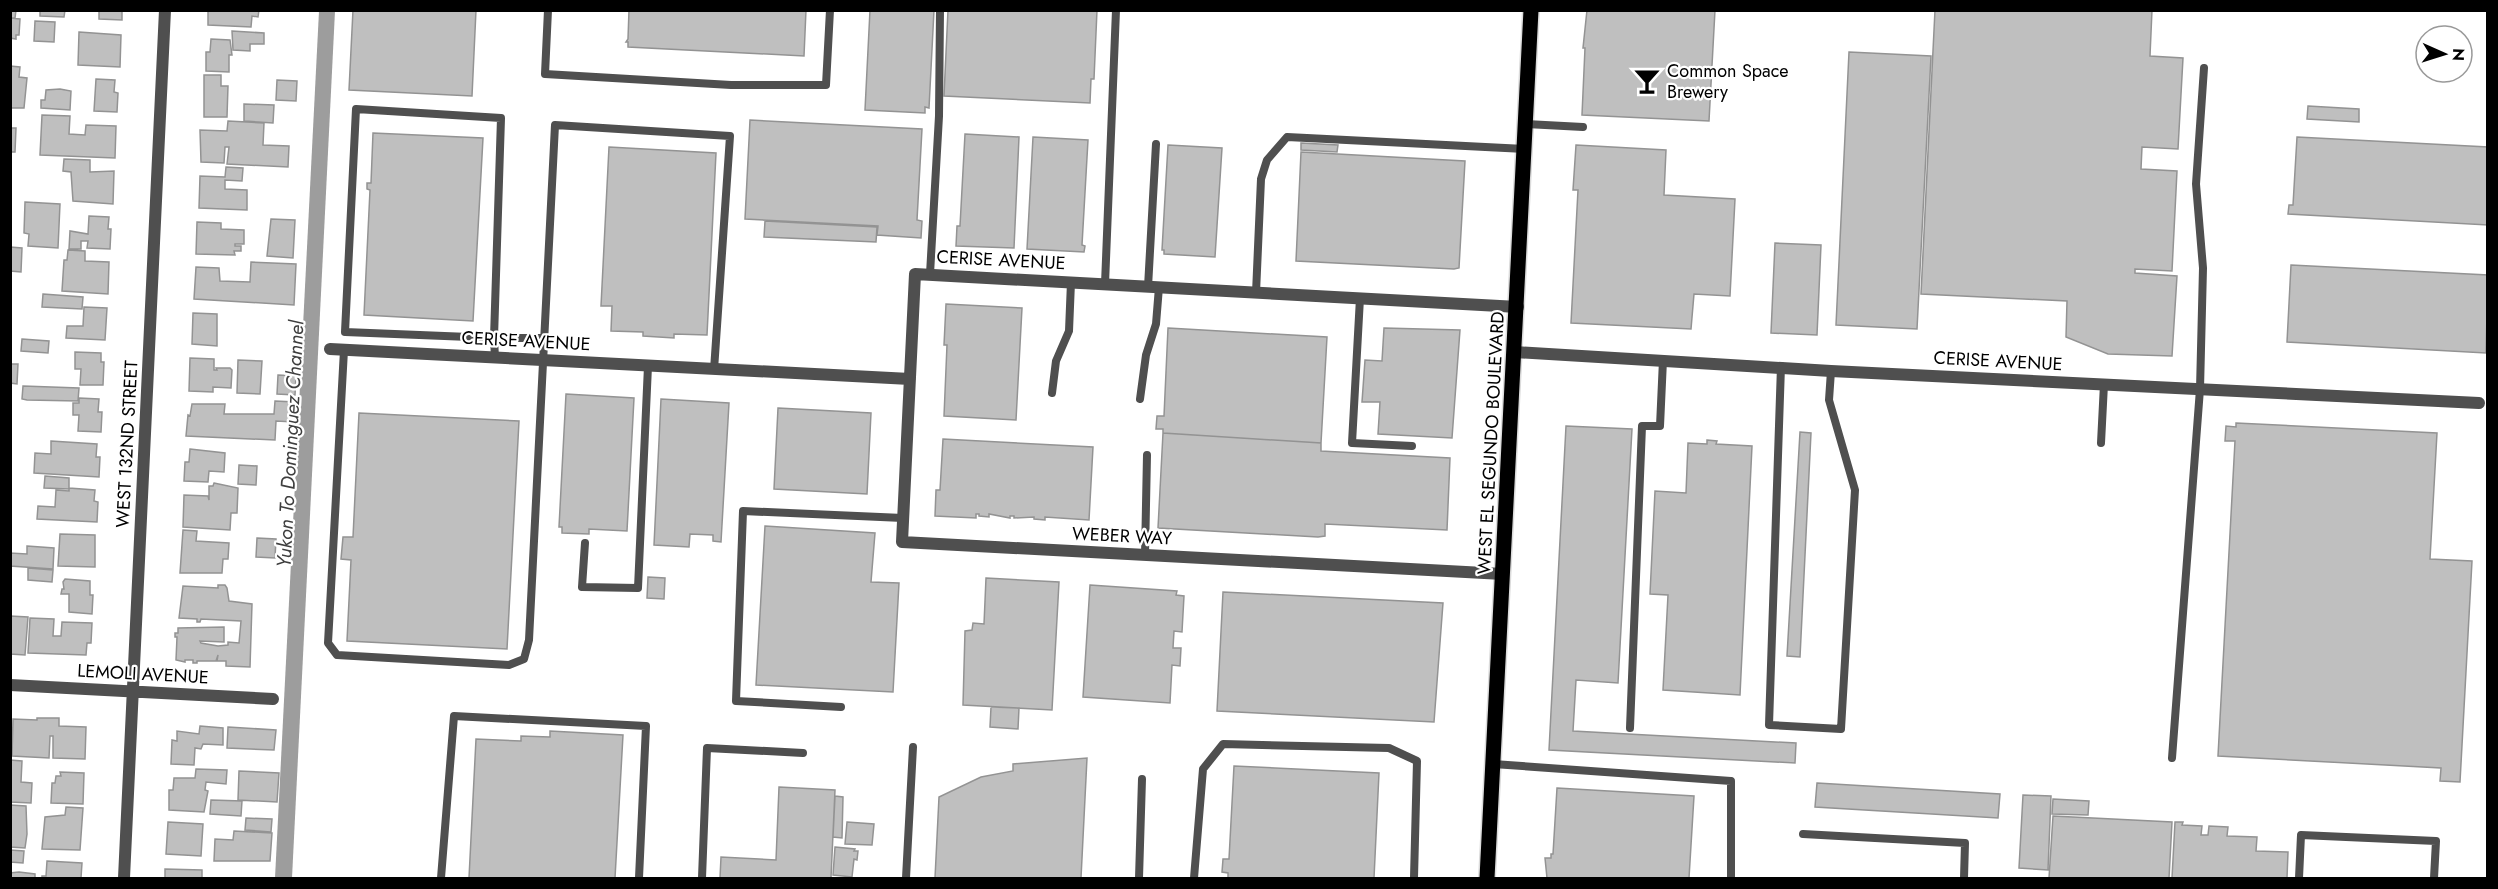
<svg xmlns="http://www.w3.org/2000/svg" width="2498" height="889" viewBox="0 0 2498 889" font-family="Jost,sans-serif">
<rect width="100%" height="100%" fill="#fff"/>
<path fill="#9d9d9d" d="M319,11h16l-43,867h-17z"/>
<path fill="#bfbfbf" stroke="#939393" stroke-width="1.5" d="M10,10h6l-1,8h-5z
M40,10h25l-1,7 -24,-1z
M99,10h23v10l-23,-1z
M208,10h51l-1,7 -6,-1 -1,11 -43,-2z
M353,10h123l-4,86 -123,-6z
M629,10h177l-2,46 -176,-9v-5h-2l2,-3z
M870,10h64l-5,98 -4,-1v6l-60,-3z
M948,10h149l-3,69h-3l-1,24 -146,-7z
M1587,10h128l-6,111 -127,-6 3,-67h-2z
M1935,10h217l-2,46 33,2 -5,91 -36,-2 -1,22 36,2 -5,100 -37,-2v4l42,3 -5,80 -64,-2 -42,-17 1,-36 -146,-7z
M10,18l10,1 -1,16h-3v4l-6,-1z
M35,21l20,1 -1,20 -20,-1z
M232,31l32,2v11h-14v7l-17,-1z
M79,32l42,3 -1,32 -42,-2z
M211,39l19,1 2,15h-3v17l-23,-1v-19h4z
M1849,52l82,4 -14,273 -81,-4z
M10,66l10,1 -1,10 8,1 -3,30h-14z
M204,75h17v11h7l-1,31h-23z
M96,79l19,1 -1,12 4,1 -1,19 -23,-1z
M277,80l20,1 -1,20 -20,-1z
M60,89l11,2 -1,19 -29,-2v-8h4l1,-10z
M244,104l30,1 -1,18 -29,-2z
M2308,106l51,3v13l-52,-3z
M42,115l28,1 -1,18 16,1 1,-10 30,1 -1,32 -75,-3z
M750,120l172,9 -5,91 5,1 -1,17 -44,-3 1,-9 -133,-7z
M228,121l36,2 -1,22 26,1 -1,21 -61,-3 2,-17h-4l-1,16 -23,-1 -1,-32 27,1z
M10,128h6l-1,24h-5z
M373,133l110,5 -10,183 -109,-6 6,-125 -3,-1v-6h4z
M965,134l54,3 -5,111 -58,-2 1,-20h3z
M1033,137l55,3 -6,105 3,1 -1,6 -57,-3z
M2297,137l191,10v78l-200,-11 1,-9h4z
M1301,143l37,2 -1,7 -36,-2z
M1168,145l54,3 -7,109 -51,-3v-4h-2z
M1576,145l90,5 -2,45 71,4 -5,97 -36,-2 -3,35 -120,-6 7,-133h-5z
M609,147l107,6 -9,182 -33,-1v4l-31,-2v-4l-32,-1 1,-25h-11z
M1301,152l164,9 -6,107 -5,1 -158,-8z
M64,159l26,1v12l24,-1 -1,33 -40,-3 -2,-29 -8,-1z
M226,167l17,1 -1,13 -17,-1v9l22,1v20l-48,-2 1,-32 25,1z
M25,202l35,2 -2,44 -30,-2 1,-12 -5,-1z
M89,216l20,1 -1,12h3l-1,20 -23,-1 1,-7h-7v8h-12l1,-18 18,3z
M271,219l24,1 -2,38 -26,-2z
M765,221l112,6 -1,15 -112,-5z
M197,222l24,1v6l23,1v14h-9v2h6v5h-7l1,4 -39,-1z
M1775,243l46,2 -4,90 -46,-2z
M10,247l12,1 -1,24 -11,-1z
M68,250l17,1v10l24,1 -1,32 -46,-3 2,-31h3z
M251,262l45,2 -2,41 -100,-6 2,-32 23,1 1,13 30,1z
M2291,265l197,10 -2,78 -199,-11z
M43,294l40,3 -1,12 -40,-2z
M946,304l76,4 -6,112 -72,-4 3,-71h-3z
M84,307l23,1 -2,32 -39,-2 1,-12h16z
M193,313l24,1v32l-25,-2z
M1168,328l159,9 -6,106 -158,-10v-4h-7l1,-13h7z
M1384,328l76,2 -8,108 -74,-4 2,-32h-18l3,-42 17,1z
M22,339l27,2 -1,12 -27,-2z
M75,352l26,1v9h3l-1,23h-23l1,-16h-6z
M190,358l24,1v11h3l-1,-2h14l2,2 -1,18 -18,-1v5l-24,-1z
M238,360l24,1 -2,33 -23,-1z
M10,364h8l-1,20 -7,-1z
M278,375l18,1 -1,19 -18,-1z
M23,386l56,2 -1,13 -51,-1 -5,-1z
M566,394l68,4 -7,133 -38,-2v5l-27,-1v-6h-3z
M79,398l20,1 -1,13h4l-1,20 -23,-1 1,-16h-6v-12h6z
M661,399l68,4 -8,139 -8,-1v-6l-23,-1 -1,13 -35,-2z
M275,401l20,1 -1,20 -18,-1 -1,19 -89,-4 2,-21 2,1 2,-12h33l-1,10h50z
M778,408l93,5 -4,81 -93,-5z
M359,413l160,8 -12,228 -160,-8 4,-81 -10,-1 2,-22h10z
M2236,423l201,10 -7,126 42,2 -12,221 -20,-1 1,-13 -223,-12 17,-315h-10l1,-15 10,1z
M1566,426l66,3 -14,254 -42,-3 -3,51 223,12 -1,20 -246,-13z
M1800,432l11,1 -11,224 -13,-1z
M1163,433l158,10v8l129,7 -3,72 -122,-6v12l-7,1 -160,-9z
M943,439l150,8 -4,73 -44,-3v3l-11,-1v-2l-20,1v-2h-4v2l-21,-4v3l-10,-1v-2h-3v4l-41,-2 1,-26h4z
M1707,440l10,1 -1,3 36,2 -12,249 -77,-5 5,-95 -18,-1 5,-103 31,2 2,-50 19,1z
M51,441l46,3 -1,13h4l-1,20 -65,-4 1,-20 16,1z
M190,449l35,4 -1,19 -15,-1 -1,11 -24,-1 1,-19h4z
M239,465l18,1 -1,19 -18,-1z
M45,476l24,2v11l-25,-1z
M214,483l24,5 -1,25h-6l-1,17 -47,-3 1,-32 24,1 1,4v-14h4z
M69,488l26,2 -1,11 4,1 -1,20 -60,-3 1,-13 17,1 1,-17 13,1z
M765,526l110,7 -4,49 28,1 -6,109 -137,-7z
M183,530l14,1 -1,10 33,2 -1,16h-5l-1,14h-42z
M60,534l35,1v32l-37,-1z
M257,538l19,1 -1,19 -19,-1z
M27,546l27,2 -1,21 -43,-3v-13l17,1z
M28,568l25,2 -1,12 -24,-2z
M648,577l17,1 -1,21 -17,-1z
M986,578l73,4 -7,128 -89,-5 2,-74 7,-1 1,-7 11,1z
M65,579l25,2v14h3l-1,19 -23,-2v-18h-8l1,-5h2l-1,-7z
M218,585h7l2,3 2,13 23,3 -2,63 -24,-1v-5h-9l1,-6 -2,6h-19v2h-4v-3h-8v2l-9,-2 1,-23h-2v-4h3v-5l46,-1v15l-24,-1 1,2 17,3 10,-1v-3l11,1 2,-22 -40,-2 -1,3h-3v-3l-18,-1 4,-32 35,2z
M1090,585l87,6 -1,4 8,1 -2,36 -8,-1 -1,17h8l-1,18 -8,-1 -2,38 -87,-6z
M1223,592l220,11 -9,119 -217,-11z
M10,616l18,1 -3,38 -15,-1z
M30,618l24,1 -1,17h8l1,-14 30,1 -1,20h-4l-1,12 -58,-2z
M991,707l28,1 -1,21 -28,-2z
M37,718h22v8l27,1 -1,32 -32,-1v-22h-3l-1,22 -37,-2 1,-37 24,1z
M200,726l23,2v17l-20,-1 -2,5 -6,-1 -1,17 -23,-1 1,-24 5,1v-10l22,3z
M228,727l48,3 -2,20 -47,-2z
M550,731l73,4 -8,143h-146l7,-139 45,2v-5l29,1z
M1087,758l-6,120h-146l4,-81 42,-20 32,-6v-7z
M10,760l12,1 -1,21 11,1 -1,20 -21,-1z
M1234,766l145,7 -5,105h-146v-5l-6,-1 1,-13h6z
M196,769l31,1 -1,14 -20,-2 -1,8 3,1 -4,21 -35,-2v-20h4l1,-12h21z
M239,771l40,2 -2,29 -39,-2z
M60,772l24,1 -1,31 -32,-1 1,-20h3l1,-7h5z
M1817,783l183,11 -2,24 -183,-11z
M779,787l56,3 -4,88h-111l1,-21 55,3z
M1557,788l137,8 -5,82h-142l-2,-20h6v-4h2z
M2023,795l28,1 -3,74 -29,-2z
M835,796l8,1 -1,41 -9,-1z
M2053,799l36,2 -1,14 -36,-1z
M211,800l31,1 -1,15 -31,-2z
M10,805l16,1 1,28 -2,14 -15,-1z
M66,807l17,1 -3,42 -38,-1 3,-32 20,-2z
M2053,816l119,6 -3,56h-120z
M246,818l26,1 -1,13 -26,-2z
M168,822l35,2 -2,32 -35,-2z
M847,822l27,2 -2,21 -27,-1z
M2175,822h8l-1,3 20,1 -1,9h7l1,-9 19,1 -1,9 30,1 -1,14 32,1 -1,26h-115z
M234,831l38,2 -2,28h-56l1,-22 18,1z
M835,847l20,2 -1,2h4l-1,9 -3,-1 -2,18 -19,-2z
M10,850l14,1 -1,12 -13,-1z
M47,861l35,2 -1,15h-39v-2h4z
M165,869l37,1v8h-37z
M19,872l16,2v4h-25v-5z"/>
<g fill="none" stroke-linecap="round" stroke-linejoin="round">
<defs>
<path id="primary" d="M1487,878l44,-868"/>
</defs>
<use href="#primary" stroke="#dbdbdb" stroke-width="18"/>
<path stroke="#4f4f4f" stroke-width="8" d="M548,10l-3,64 186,11h95l4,-75
M356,109l145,9 -7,220 -149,-6z
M1526,124l57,3
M930,274l9,-158 1,-106
M1105,284l11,-274
M1148,287l8,-143
M1256,293l5,-114 6,-19 20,-23 238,12
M1360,298l-8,145 60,3
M344,350l-16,293 9,12 172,10 15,-6 5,-19 26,-515 175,11 -16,234
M495,358l-1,-20h50
M1781,366l-12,359 72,4 14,-239 -26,-90 2,-29
M1052,393l4,-32 13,-30 2,-49
M1140,399l6,-44 10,-31 3,-37
M2101,443l3,-59
M585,543l-3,44 56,1 10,-222
M1145,555l2,-100
M841,707l-105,-6 7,-190 160,7
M1630,728l12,-302h18l3,-66
M2172,758l28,-369 3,-121 -7,-84 8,-116
M1493,764l238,17v97
M1803,834l162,9 -1,35
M441,878l13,-162 192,10 -7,152
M702,878l5,-130 96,5
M906,878l7,-131
M1139,878l3,-99
M1194,878l9,-109 20,-25 166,4 28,13 -3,117
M2299,878l2,-43 135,6 -2,37"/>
<path stroke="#4f4f4f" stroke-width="12" d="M330,349l580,30
M1515,352l316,19 648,32
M1503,574l-601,-32 13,-268 603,33
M10,685l263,14
M124,878l41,-868"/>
<use href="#primary" stroke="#000" stroke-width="15"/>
</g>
<defs>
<symbol id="bar-bare" viewBox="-9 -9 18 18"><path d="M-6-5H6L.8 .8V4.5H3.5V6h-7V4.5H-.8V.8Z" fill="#000" stroke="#fff" stroke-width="2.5" paint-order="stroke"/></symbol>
</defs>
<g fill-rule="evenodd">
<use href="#bar-bare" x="1628" y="62" width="38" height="38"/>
</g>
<g text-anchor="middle" stroke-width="4.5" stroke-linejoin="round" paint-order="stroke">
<g font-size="18" fill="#000" stroke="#fff" text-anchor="start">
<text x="1667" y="77">Common Space<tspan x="1667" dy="21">Brewery</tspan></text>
</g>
<g font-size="18" fill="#000" stroke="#fff">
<text transform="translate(1001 260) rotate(3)" y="6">CERISE AVENUE</text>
<text transform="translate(526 341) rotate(3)" y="6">CERISE AVENUE</text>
<text transform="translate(1998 361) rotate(3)" y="6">CERISE AVENUE</text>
<text transform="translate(1491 443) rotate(-87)" y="6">WEST EL SEGUNDO BOULEVARD</text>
<text transform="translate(127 444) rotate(-87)" y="6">WEST 132ND STREET</text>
<text transform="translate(1122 536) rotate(3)" y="6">WEBER WAY</text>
<text transform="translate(143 674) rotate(3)" y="6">LEMOLI AVENUE</text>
</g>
<g font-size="20" font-style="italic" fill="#3e3e3e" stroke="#fff">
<text transform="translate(290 444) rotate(-87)" y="7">Yukon To Dominguez Channel</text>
</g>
</g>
<rect width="2498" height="889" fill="none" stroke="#000000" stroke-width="24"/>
<g transform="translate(2444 54) rotate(93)"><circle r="28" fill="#ffffff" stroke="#999999" stroke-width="1.5"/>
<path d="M0-4.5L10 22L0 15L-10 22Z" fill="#000000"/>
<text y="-9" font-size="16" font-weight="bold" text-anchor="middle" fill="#000000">N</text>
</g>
</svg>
